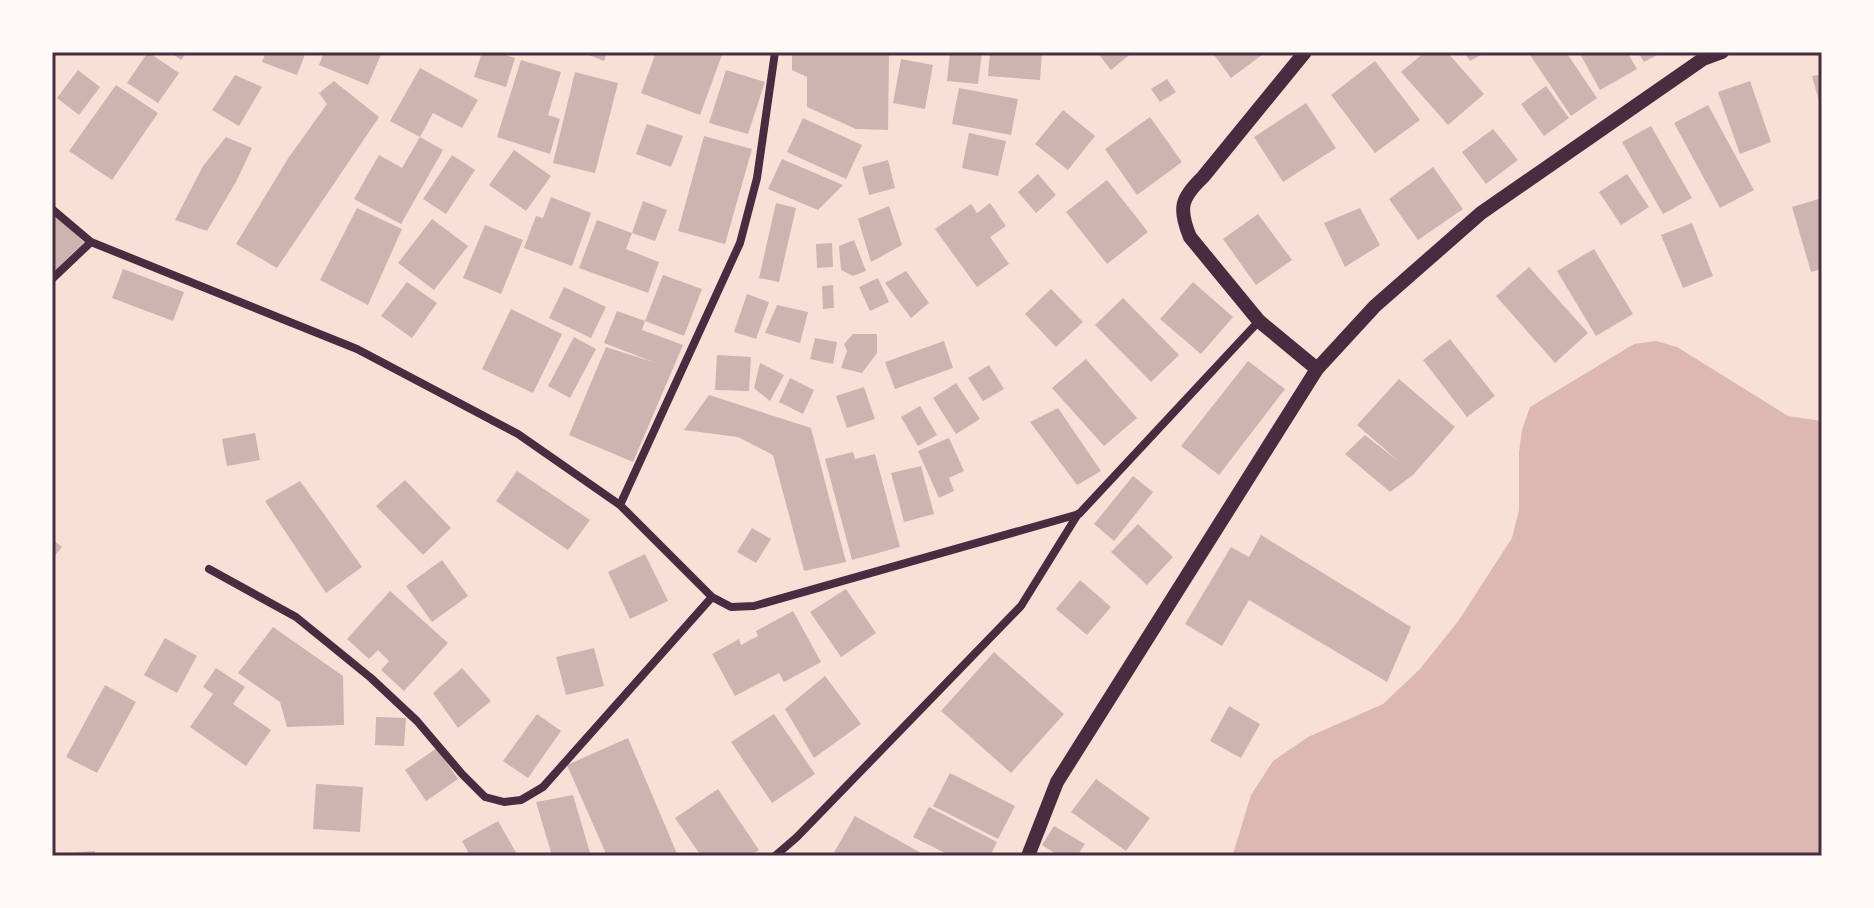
<svg xmlns="http://www.w3.org/2000/svg" width="1874" height="908" viewBox="0 0 1874 908" font-family="'PT Sans Narrow',sans-serif">
<rect width="100%" height="100%" fill="#f7e1d7"/>
<path fill="#dcb8b0" d="M1656,341l21,6 111,69 34,5v435h-588l-1,-2 18,-59 22,-34 35,-24 75,-33 37,-35 39,-49 53,-82 7,-28v-58l3,-22 8,-23 104,-63z"/>
<path fill="#ccb4b1" d="M148,52l31,21 -21,30 -31,-20z
M170,52h17l-6,8z
M266,52h40l-9,23 -35,-13z
M324,52h58l-14,33 -49,-20z
M482,52h13l20,6 -9,29 -32,-10z
M581,52h26l-3,9z
M656,52h67l-23,63 -59,-22z
M792,52h97l-1,78 -32,-1 -49,-22v-30l-15,-7z
M950,52h32l-4,32 -31,-3z
M990,52h52l-2,28 -52,-4z
M1097,52h36l-22,18z
M1212,52h54l-35,26z
M1425,52h22l37,42 -36,31 -47,-53z
M1464,52h22l-16,9z
M1528,52h38l31,46 -26,18z
M1579,52h48l10,17 -37,21z
M1638,52h25l-19,10z
M901,59l32,6 -8,44 -32,-6z
M521,60l40,12 -13,43 12,4 -10,35 -53,-17z
M1375,61l45,59 -45,33 -44,-58z
M420,68l58,32 -16,28 -29,-15 -13,24 -30,-16z
M78,70l22,17 -21,28 -22,-17z
M726,70l39,12 -17,52 -39,-11z
M575,72l43,11 -23,90 -42,-10z
M1822,74v35h-1l-9,-33z
M235,75l27,12 -23,39 -27,-16z
M1167,79l9,13 -16,10 -9,-13z
M334,81l45,36 -102,151 -41,-24 53,-87 38,-53 -8,-11z
M1750,81l21,61 -31,12 -22,-62z
M116,85l42,28 -46,67 -43,-29z
M1546,86l23,32 -25,18 -23,-32z
M959,88l59,11 -7,36 -59,-11z
M1306,103l30,45 -53,34 -29,-45z
M1708,105l46,85 -34,18 -46,-85z
M1063,110l32,26 -27,34 -33,-26z
M1150,117l32,45 -45,33 -32,-46z
M803,118l59,27 -16,34 -59,-27z
M647,124l36,12 -12,31 -35,-13z
M1651,126l41,72 -29,16 -41,-72z
M1493,129l25,31 -32,24 -24,-32z
M969,133l37,8 -8,35 -36,-8z
M704,136l48,13 -27,95 -47,-13z
M226,137l26,11 -15,32 -30,51 -32,-11 28,-54z
M420,137l23,13 -42,74 -47,-25 25,-44 23,13z
M514,150l37,26 -25,35 -37,-26z
M452,155l23,15 -29,44 -23,-15z
M782,159l61,26 -25,25 -50,-21z
M888,160l7,28 -26,7 -7,-28z
M1433,167l30,42 -45,31 -29,-41z
M1038,174l18,21 -20,18 -18,-21z
M1627,174l22,33 -28,18 -22,-33z
M1107,180l41,52 -41,32 -41,-52z
M551,197l40,16 -19,53 -48,-18 12,-32 7,2z
M1822,198v71l-11,3 -19,-65z
M643,201l24,9 -12,31 -23,-8z
M776,203l20,5 -17,74 -20,-4z
M990,203l16,23 -16,11 19,27 -32,23 -42,-58 36,-25 6,9z
M889,206l13,39 -31,17 -13,-43z
M357,208l45,21 -34,76 -48,-25z
M1360,208l20,37 -35,22 -21,-44z
M52,213l32,29 -32,32z
M1258,214l34,46 -36,25 -33,-46z
M432,219l36,27 -34,44 -36,-27z
M597,220l35,13 -6,16 33,13 -11,31 -69,-25z
M1692,223l21,53 -30,12 -22,-53z
M485,225l38,15 -22,54 -38,-16z
M854,240l12,31 -13,5 -12,-6 -2,-24z
M832,243l1,24 -16,1 -1,-24z
M1594,249l39,65 -37,22 -39,-65z
M1529,267l59,66 -33,30 -59,-67z
M123,269l61,23 -11,29 -61,-23z
M906,271l23,32 -18,15 -26,-35z
M663,275l39,14 -18,47 -39,-15 -3,9 41,15 -50,117 -64,-27 37,-88 50,16 -52,-20 13,-32 28,10z
M878,278l11,24 -19,9 -11,-24z
M407,282l30,21 -25,35 -31,-22z
M1193,282l40,35 -32,37 -41,-35z
M833,285l1,23 -11,1 -1,-23z
M564,287l42,20 -15,31 -42,-20z
M1051,289l32,33 -27,25 -31,-33z
M747,294l22,8 -13,37 -22,-7z
M1123,298l56,57 -28,27 -56,-57z
M777,305l31,7 -8,31 -35,-10z
M511,309l51,25 -29,59 -51,-24z
M853,334h24v19l-15,20 -21,-5 6,-17 -3,-7z
M574,337l22,12 -26,49 -22,-12z
M815,338l22,4 -4,22 -23,-5z
M1450,339l45,57 -28,21 -44,-57z
M944,341l9,27 -58,21 -10,-27z
M717,355l34,2 -2,34 -34,-1z
M1086,359l51,59 -33,28 -52,-58z
M1248,361l37,28 -66,86 -38,-29z
M760,363l24,12 -14,26 -16,-13z
M989,365l15,24 -21,12 -15,-23z
M790,378l24,12 -11,24 -24,-12z
M1399,379l56,48 -42,48 -23,17 -45,-38 20,-19 37,29 -45,-39z
M956,383l24,36 -24,15 -23,-36z
M864,387l11,32 -28,9 -11,-32z
M709,395l102,33 35,134 -42,9 -31,-116 -35,-18 -54,-7z
M920,406l17,29 -19,11 -17,-29z
M1058,408l43,63 -24,14 -47,-63z
M255,433l5,27 -33,6 -5,-27z
M949,438l15,33 -15,7 5,13 -15,7 -21,-47z
M853,452l2,7 20,-5 25,93 -48,13 -27,-101z
M921,466l13,48 -30,8 -13,-49z
M517,471l73,49 -22,30 -72,-49z
M1133,476l20,16 -39,49 -20,-17z
M405,480l46,48 -28,27 -47,-49z
M300,481l62,86 -36,26 -61,-92z
M1138,524l35,33 -26,28 -36,-33z
M752,528l19,11 -15,24 -19,-11z
M1261,535l150,92 -24,55 -138,-82 -27,46 -37,-22 46,-77 18,10z
M52,539l10,8 -10,12z
M645,554l23,47 -38,18 -22,-47z
M442,560l26,36 -36,26 -26,-36z
M1080,580l31,27 -24,28 -31,-26z
M846,589l30,44 -35,24 -31,-45z
M390,591l58,52 -44,48 -23,-21 8,-9 -11,-11 -9,9 -22,-20z
M793,611l28,51 -37,20 -5,-9 -44,23 -23,-42 27,-15 2,6 17,-9 -2,-5z
M273,627l70,49 1,49 -57,2 -7,-25 -42,-29z
M165,638l32,18 -20,37 -33,-18z
M594,648l10,38 -38,9 -10,-38z
M994,652l70,62 -53,59 -70,-62z
M216,668l29,19 -12,17 38,26 -25,36 -56,-39 23,-33 -10,-7z
M462,668l29,33 -33,27 -25,-35z
M825,676l36,48 -47,34 -29,-49z
M105,685l31,17 -39,71 -31,-16z
M1229,706l31,18 -19,34 -31,-17z
M537,714l24,17 -33,47 -25,-17z
M774,714l41,60 -43,29 -41,-61z
M376,717l30,1 -2,28 -29,-1z
M628,738l50,118h-71l-40,-91z
M437,748l21,31 -32,22 -21,-31z
M950,773l65,33 -17,33 -65,-33z
M1096,779l54,39 -24,33 -55,-39z
M316,784l47,3 -3,45 -47,-3z
M718,789l41,61 -9,6h-49l-26,-38z
M573,795l18,61h-39l-16,-54z
M929,807l68,35 -7,14h-39l-38,-19z
M855,816l66,37 -1,3h-88z
M498,821l20,35h-48l-8,-15z
M1054,826l31,18 -8,12h-18l-17,-11z
M95,851v5h-38v-2z"/>
<g fill="none" stroke-linecap="round" stroke-linejoin="round">
<path stroke="#4a2c40" stroke-width="8" d="M52,209l39,33 266,107 161,85 102,71 92,92 19,10 23,-1 325,-92 180,-193
M52,279l39,-37
M620,505l120,-262 17,-65 18,-126
M209,569l87,48 75,61 46,43 45,53 23,23 19,5 17,-2 22,-13 169,-190
M775,856l22,-19 224,-231 57,-92"/>
<path stroke="#4a2c40" stroke-width="14" d="M1305,52l-102,125c-22,21 -25,31 -13,60l69,84 58,48
M1028,856l29,-74 260,-413 58,-63 106,-93 222,-154 19,-7"/>
</g>
<rect width="1874" height="908" fill="none" stroke="#fffaf5" stroke-width="108"/>
<rect x="54" y="54" width="1766" height="800" fill="none" stroke="#4a2c40" stroke-width="3"/>
</svg>
